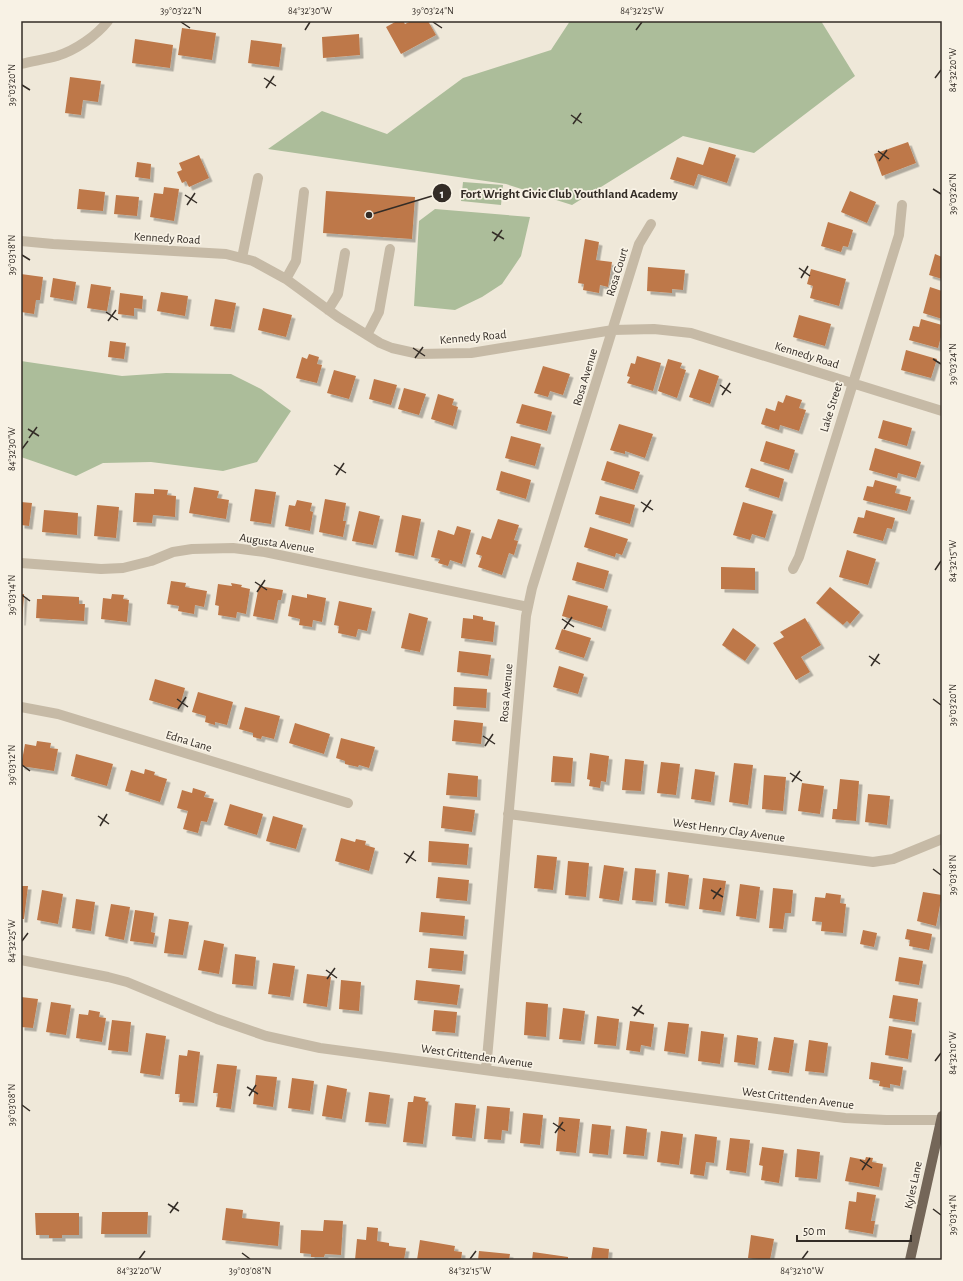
<svg xmlns="http://www.w3.org/2000/svg" width="963" height="1281" viewBox="0 0 963 1281" font-family="'Alegreya Sans',sans-serif">
<defs>
<filter id="shadow"><feDropShadow dx="3.5" dy="3.5" stdDeviation="0" flood-color="#0004"/></filter>
</defs>
<rect width="100%" height="100%" fill="#efe8d9"/>
<path fill="#acbd9a" d="M570,21h251l34,55 -101,77 -71,-17 -111,69 -66,-21 -238,-35 54,-38 65,23 76,-56 88,-28z
M463,182l40,3 -2,20 -40,-4z
M435,209l95,8 -9,39 -19,28 -20,13 -27,13 -41,-4 5,-85z
M21,361l101,15 44,-3 65,1 30,15 30,22 -34,51 -34,9 -72,-9 -48,1 -27,13 -55,-19z"/>
<path fill="#be7849" filter="url(#shadow)" d="M397,21h6l2,3 6,-3h17l8,14 -35,19 -15,-27z
M182,28l34,5 -4,27 -34,-5z
M359,34l1,21 -37,3 -1,-21z
M135,39l38,6 -3,23 -38,-5z
M251,40l31,4 -3,23 -31,-4z
M70,77l31,4 -3,21 -15,-2 -2,15 -16,-2z
M908,142l8,21 -34,13 -8,-22z
M709,147l27,8 -9,28 -29,-9 -4,12 -24,-7 7,-22 26,8z
M199,155l10,23 -20,9 -3,-6 -4,2 -5,-11 5,-2 -3,-7z
M137,162l14,2 -1,15 -15,-2z
M164,187l15,2 -5,32 -24,-4 4,-24 9,1z
M79,189l26,3 -2,19 -26,-2z
M326,191l89,6 -3,42 -89,-6z
M850,191l26,11 -9,21 -26,-11z
M116,195l23,2 -2,19 -23,-2z
M828,222l25,8 -5,17 -5,-1 -2,6 -20,-6z
M585,239l14,3 -3,18 16,2 -4,25 -8,-2 -1,8 -16,-3 1,-6 -6,-1z
M935,254l7,3v22l-13,-4z
M648,267l37,3 -2,20 -11,-1v4l-25,-2z
M811,269l35,10 -7,27 -29,-8 3,-12 -6,-2z
M21,274l22,3 -3,23h-4l-2,14 -13,-2z
M53,278l23,4 -3,19 -23,-4z
M91,284l20,3 -4,24 -20,-3z
M930,287l12,4v28l-19,-6z
M161,292l27,4 -3,20 -28,-5z
M120,293l23,3 -1,13 -8,-1v8l-16,-2z
M215,299l21,4 -5,26 -21,-3z
M263,308l29,7 -6,22 -28,-7z
M799,315l32,9 -6,22 -32,-9z
M921,319l21,6v8l-4,15 -29,-8 4,-14 6,1z
M110,341l16,2 -2,16 -16,-2z
M906,350l31,9 -6,19 -30,-8z
M309,354l10,3 -2,7 5,1 -5,18 -21,-5 6,-21 5,2z
M637,356l24,7 -8,28 -26,-8 3,-6 -3,-1 4,-13 4,1z
M668,359l14,4 -2,5 6,2 -9,28 -19,-7z
M543,366l27,8 -7,21 -13,-4 -2,6 -14,-4z
M699,369l20,7 -9,28 -21,-7z
M334,370l22,6 -7,23 -22,-6z
M374,379l23,6 -6,20 -22,-6z
M404,388l22,6 -7,21 -21,-6z
M438,394l16,5 -2,6 6,2 -5,19 -22,-7z
M786,395l16,5 -3,8 7,2 -7,21 -19,-6 -1,5 -18,-6 5,-16 9,3 3,-10 5,2z
M522,404l30,8 -5,19 -31,-8z
M883,420l29,8 -5,18 -29,-8z
M619,424l34,10 -8,24 -20,-7v3l-15,-4z
M511,436l30,8 -6,22 -30,-8z
M766,441l29,9 -6,20 -29,-9z
M875,448l46,14 -5,16 -18,-5 -1,5 -28,-8z
M607,461l33,11 -6,18 -33,-10z
M751,468l33,11 -5,19 -34,-11z
M501,471l30,9 -5,19 -30,-9z
M875,480l22,6 -2,7 16,4 -4,14 -44,-11 4,-14 6,1z
M194,487l25,4 -2,7 12,2 -3,19 -37,-6z
M154,489l14,1 -1,5 9,1 -1,21 -22,-2 -1,8 -19,-1 2,-29 19,1z
M255,489l21,3 -5,32 -21,-3z
M600,496l35,9 -5,19 -35,-10z
M325,499l21,4 -3,18h3l-3,16 -24,-5z
M297,500l15,3 -2,8 3,1 -3,19 -25,-5 4,-21 6,1z
M21,502l11,1 -3,23 -8,-1z
M743,502l30,9 -8,27 -13,-4 -2,6 -17,-5z
M97,505l22,2 -3,31 -22,-2z
M44,510l34,3 -1,22 -35,-3z
M866,510l29,8 -3,11 -5,-1 -4,13 -30,-8 5,-16 6,1z
M359,511l21,5 -7,29 -21,-4z
M402,515l19,4 -7,37 -19,-4z
M498,519l21,6 -5,15 4,1 -4,14 -5,-2 -7,22 -24,-8 4,-11 -6,-2 6,-18 9,3z
M457,526l14,4 -9,34 -12,-4 -2,6 -10,-3 2,-4 -9,-2 7,-27 16,5z
M590,527l38,12 -6,16 -6,-2 -1,4 -31,-10z
M847,550l29,9 -8,26 -29,-8z
M577,562l32,9 -5,18 -32,-9z
M721,567l34,1v22l-34,-1z
M171,581l15,2 -1,4 22,4 -3,16 -9,-2 -1,9 -16,-3 1,-5 -12,-2z
M231,583l11,2 -1,2 9,2 -4,25 -9,-2 -1,6 -18,-3 1,-9 -4,-1 3,-21 14,2z
M259,586l24,4 -2,10h-3l-4,20 -21,-4z
M830,587l30,25 -10,12 -3,-3 -4,4 -27,-22z
M21,594h3l-2,28h-1z
M112,594l12,1 -1,4 6,1 -2,22 -26,-3 2,-21 8,1z
M307,594l19,4 -4,24 -9,-2 -1,7 -13,-2 1,-6 -12,-3 4,-21 15,3z
M42,595l37,2v7h6l-1,17 -48,-3 1,-19h5z
M568,595l40,11 -6,22 -40,-12z
M339,601l33,7 -5,23 -9,-2 -2,8 -18,-4 1,-7 -5,-1z
M409,613l19,5 -8,34 -19,-4z
M473,615l10,2v3l12,2 -2,20 -32,-4 2,-20 10,1z
M805,618l16,27 -20,12 9,15 -14,8 -23,-37 11,-6 -4,-5z
M733,628l23,17 -11,16 -23,-16z
M562,629l29,9 -7,20 -29,-9z
M459,651l32,4 -3,21 -31,-4z
M559,666l25,8 -6,20 -25,-7z
M155,679l30,9 -6,21 -30,-9z
M454,687l33,2 -1,19 -33,-2z
M198,692l35,10 -6,23 -12,-3v3l-10,-3 1,-6 -14,-4z
M245,707l35,9 -6,23 -12,-3 -1,3 -8,-2v-4l-14,-4z
M454,720l29,3 -2,21 -29,-3z
M295,723l35,11 -6,20 -35,-11z
M341,738l34,9 -6,21 -10,-3 -1,2 -13,-3v-3l-9,-3z
M37,741l14,2 -1,5 8,1 -4,22 -33,-5 4,-22 11,2z
M590,753l19,3 -3,26 -5,-1 -1,7 -11,-2 1,-6 -3,-1z
M76,754l37,10 -6,22 -36,-10z
M553,756l20,2 -2,25 -20,-1z
M625,759l19,2 -3,30 -19,-1z
M661,762l19,2 -4,31 -19,-2z
M734,763l19,2 -5,40 -19,-3z
M145,769l10,3 -1,3 13,4 -7,23 -35,-11 6,-21 13,4z
M695,769l20,3 -4,30 -20,-3z
M448,773l30,3 -1,21 -31,-2z
M764,775l22,2 -3,34 -21,-2z
M840,779l19,2 -3,40 -24,-2 1,-10h4z
M802,783l22,3 -4,28 -22,-3z
M193,788l13,4 -2,5 10,2 -7,23 -6,-1 -3,12 -15,-4 5,-18 -11,-3 5,-18 10,3z
M868,794l22,2 -3,29 -22,-3z
M230,804l33,10 -6,21 -33,-10z
M443,806l32,4 -3,22 -31,-4z
M273,816l30,9 -7,24 -30,-8z
M341,838l14,4 1,-3 10,2 -1,4 10,3 -6,23 -34,-10z
M429,841l40,3 -2,21 -39,-3z
M537,855l20,2 -4,33 -19,-2z
M568,861l21,2 -3,34 -21,-2z
M604,865l20,3 -5,33 -20,-3z
M635,868l21,2 -3,32 -21,-2z
M668,872l21,3 -4,31 -20,-3z
M438,877l31,3 -2,21 -31,-3z
M703,878l23,3 -5,31 -22,-3z
M740,884l20,3 -4,32 -20,-3z
M21,886h7l-4,33h-3z
M773,888l20,2 -2,23h-6l-2,16 -14,-1z
M42,890l21,4 -5,30 -21,-4z
M923,892l19,3 -6,31 -19,-5z
M826,893l15,2 -1,8 6,1 -3,29 -22,-2 1,-9 -10,-1 3,-24 10,1z
M76,899l19,3 -4,29 -19,-3z
M111,904l19,3 -6,33 -19,-4z
M135,910l19,3 -3,19 4,1 -2,11 -23,-3z
M421,912l44,4 -2,20 -44,-4z
M169,919l20,3 -6,33 -19,-2z
M907,929l25,5 -3,16 -20,-4 1,-6 -5,-1z
M863,930l14,3 -3,14 -14,-3z
M204,940l20,4 -5,30 -21,-4z
M430,948l34,3 -2,20 -34,-3z
M235,954l21,3 -3,29 -21,-2z
M899,957l24,4 -4,24 -24,-4z
M273,963l22,3 -5,31 -22,-3z
M307,974l24,3 -4,30 -24,-4z
M341,980l20,2 -2,29 -20,-2z
M416,980l44,5 -3,20 -43,-5z
M893,995l25,4 -3,23 -26,-4z
M21,997l17,2 -5,29 -12,-1z
M51,1002l20,3 -5,30 -20,-3z
M526,1002l22,2 -2,33 -22,-2z
M563,1008l22,3 -4,30 -22,-2z
M89,1010l11,2 -1,5 7,1 -4,24 -26,-4 3,-24 9,1z
M434,1010l23,2 -2,21 -23,-2z
M597,1016l22,3 -3,27 -22,-2z
M112,1020l19,2 -3,30 -20,-2z
M630,1021l24,3 -3,23 -10,-2 -1,7 -14,-2z
M668,1022l21,2 -4,30 -21,-3z
M889,1026l23,4 -4,29 -23,-4z
M701,1031l23,3 -4,30 -22,-3z
M146,1033l20,3 -6,40 -20,-3z
M737,1035l21,3 -3,27 -21,-3z
M774,1037l20,3 -5,33 -21,-3z
M809,1040l19,3 -4,30 -19,-2z
M188,1050l12,2 -6,51 -15,-1 1,-8h-5l4,-39 8,1z
M871,1062l32,5 -3,19 -10,-2v4l-11,-2 1,-5 -11,-2z
M217,1064l20,2 -6,43 -15,-2 2,-14h-5z
M256,1075l21,2 -4,30 -20,-3z
M292,1078l22,3 -4,30 -22,-3z
M327,1085l20,4 -5,30 -20,-3z
M369,1092l21,3 -4,29 -21,-2z
M414,1096l12,2 -1,3 3,1 -5,42 -20,-2 5,-40h5z
M455,1103l21,2 -4,33 -20,-2z
M487,1106l23,2 -2,23 -6,-1 -1,10 -17,-1z
M523,1113l20,2 -3,30 -20,-2z
M559,1117l21,2 -4,34 -20,-2z
M592,1124l19,2 -3,29 -19,-2z
M626,1126l21,3 -3,27 -21,-2z
M661,1131l22,3 -4,31 -22,-3z
M695,1134l22,3 -3,26 -8,-1 -2,14 -14,-2z
M730,1138l20,2 -4,33 -20,-3z
M762,1147l22,3 -5,33 -18,-3 2,-14 -4,-1z
M797,1149l23,3 -3,27 -22,-2z
M850,1157l15,3 1,-3 7,1 -1,4 11,2 -4,23 -34,-6z
M857,1192l19,3 -5,26h4l-2,13 -28,-5 4,-28 7,1z
M226,1208l17,2 -1,8 38,4 -2,24 -56,-6z
M102,1212h46l-1,22h-46z
M35,1213h44v22h-17v3h-13v-3h-13z
M324,1220l19,1 -2,34 -16,-1 -1,3h-13v-3l-11,-1 1,-23 22,1z
M367,1227l11,1 -1,13 12,2v3l17,2 -2,12h-49l2,-21 9,1z
M751,1235l23,4 -4,21 -22,-2z
M420,1240l35,6 -1,5 8,1 -1,8h-44z
M593,1247l16,2 -1,11h-17z
M479,1251l31,3 -1,6h-31z
M533,1252l35,5v3h-36z"/>
<g fill="none" stroke-linecap="round" stroke-linejoin="round">
<path stroke="#c6baa6" stroke-width="10" d="M21,64c12,-3 25,-5 36,-8 19,-6 39,-20 51,-35
M21,241l32,3 173,10 27,7 33,18 52,38 42,26 12,5 27,6 52,-1 142,-23 41,-1 37,4 251,78
M242,258l16,-80
M286,279l10,-18 8,-69
M328,310l10,-16 7,-41
M367,335l12,-23 11,-63
M21,563l80,6 22,-1 28,-7 22,-9 19,-3 41,-1 32,4 263,55
M793,569l6,-12 100,-322 3,-30
M21,707l37,7 290,89
M508,814l365,48 20,-3 49,-20
M21,960l87,17 19,5 90,37 49,17 54,12 525,70 41,2h56
M486,1070l40,-454 6,-28 107,-344 12,-20"/>
<path stroke="#746658" stroke-width="10" d="M910,1260l32,-144"/>
</g>
<path fill="none" stroke="#332c26" stroke-width="1.5" d="M181,22l9,6M433,22l9,6M305,30l5,-8M636,30l6,-8M264,78l12,8M935,78l6,-8M22,85l8,5M266,88l8,-12M571,115l11,8M573,124l8,-11M878,151l11,8M879,161l8,-11M933,189l8,5M185,195l12,8M187,205l8,-12M492,232l12,7M494,241l8,-11M22,255l8,5M799,268l11,8M801,278l7,-12M106,312l12,8M108,321l8,-11M413,348l12,8M415,358l8,-11M933,359l8,5M720,385l11,8M722,395l8,-12M28,429l11,7M29,438l8,-11M22,449l6,-8M334,465l12,8M336,475l8,-12M641,502l12,8M643,512l8,-12M935,570l6,-9M255,582l12,8M257,592l8,-12M22,595l8,6M562,619l12,8M564,629l8,-12M869,656l11,8M871,666l8,-12M177,699l11,8M933,699l8,6M178,709l8,-12M483,736l12,8M485,746l8,-12M22,765l8,6M790,773l12,8M792,782l8,-11M98,816l11,8M100,826l7,-12M404,853l12,8M406,863l8,-12M933,869l8,6M711,890l12,7M713,899l8,-11M22,941l6,-8M326,970l11,8M327,979l8,-11M632,1007l12,7M634,1016l8,-11M935,1061l6,-8M247,1087l11,7M249,1096l7,-11M22,1105l8,6M553,1123l12,8M555,1133l8,-11M860,1160l12,8M862,1170l8,-12M168,1204l11,7M933,1209l8,6M170,1213l8,-11M242,1253l8,6M139,1259l6,-8M470,1259l6,-8M802,1259l6,-8"/>
<g text-anchor="middle" stroke-width="3.5" stroke-linejoin="round" paint-order="stroke">
<g font-size="12" fill="#332c26" stroke="#f8f2e5">
<text transform="translate(167 238) rotate(3)" y="4">Kennedy Road</text>
<text transform="translate(617 272) rotate(-73)" y="4">Rosa Court</text>
<text transform="translate(473 337) rotate(-5)" y="4">Kennedy Road</text>
<text transform="translate(807 355) rotate(17)" y="4">Kennedy Road</text>
<text transform="translate(585 377) rotate(-73)" y="4">Rosa Avenue</text>
<text transform="translate(831 407) rotate(-73)" y="4">Lake Street</text>
<text transform="translate(277 543) rotate(9)" y="4">Augusta Avenue</text>
<text transform="translate(506 693) rotate(-85)" y="4">Rosa Avenue</text>
<text transform="translate(189 741) rotate(17)" y="4">Edna Lane</text>
<text transform="translate(729 830) rotate(8)" y="4">West Henry Clay Avenue</text>
<text transform="translate(477 1056) rotate(8)" y="4">West Crittenden Avenue</text>
<text transform="translate(798 1098) rotate(7)" y="4">West Crittenden Avenue</text>
<text transform="translate(913 1185) rotate(-78)" y="4">Kyles Lane</text>
</g>
</g>
<path fill="none" stroke="#332c26" stroke-width="1.5" d="M369 215L442 193"/>
<g fill="#332c26" stroke="#f8f2e5" stroke-width="1.5">
<circle cx="369" cy="215" r="4"/>
<circle cx="442" cy="193" r="10"/>
</g>
<g font-size="12" text-anchor="middle" font-weight="bold" fill="#fff">
<text x="442" y="198">1</text>
</g>
<g font-size="13" text-anchor="middle" font-weight="bold" fill="#332c26" stroke="#f8f2e5" stroke-width="3.5" stroke-linejoin="round" paint-order="stroke">
<text x="569" y="198">Fort Wright Civic Club Youthland Academy</text>
</g>
<rect width="963" height="1281" fill="none" stroke="#f8f2e5" stroke-width="44"/>
<path d="M797 1235v6h114v-6" fill="none" stroke="#332c26" stroke-width="2"/>
<text x="803" y="1235" font-size="12" fill="#332c26" stroke="#f8f2e5" stroke-width="3" paint-order="stroke">50 m</text>
<rect x="22" y="22" width="919" height="1237" fill="none" stroke="#332c26" stroke-width="1.5"/>
<g font-size="10" text-anchor="middle" fill="#332c26">
<text x="181" y="14">39°03'22"N</text>
<text x="310" y="14">84°32'30"W</text>
<text x="433" y="14">39°03'24"N</text>
<text x="642" y="14">84°32'25"W</text>
<text transform="translate(952 70) rotate(-90)" y="4">84°32'20"W</text>
<text transform="translate(11 85) rotate(-90)" y="4">39°03'20"N</text>
<text transform="translate(952 194) rotate(-90)" y="4">39°03'26"N</text>
<text transform="translate(11 255) rotate(-90)" y="4">39°03'18"N</text>
<text transform="translate(952 364) rotate(-90)" y="4">39°03'24"N</text>
<text transform="translate(11 449) rotate(-90)" y="4">84°32'30"W</text>
<text transform="translate(952 561) rotate(-90)" y="4">84°32'15"W</text>
<text transform="translate(11 595) rotate(-90)" y="4">39°03'14"N</text>
<text transform="translate(952 705) rotate(-90)" y="4">39°03'20"N</text>
<text transform="translate(11 765) rotate(-90)" y="4">39°03'12"N</text>
<text transform="translate(952 875) rotate(-90)" y="4">39°03'18"N</text>
<text transform="translate(11 941) rotate(-90)" y="4">84°32'25"W</text>
<text transform="translate(952 1053) rotate(-90)" y="4">84°32'10"W</text>
<text transform="translate(11 1105) rotate(-90)" y="4">39°03'08"N</text>
<text transform="translate(952 1215) rotate(-90)" y="4">39°03'14"N</text>
<text x="139" y="1274">84°32'20"W</text>
<text x="250" y="1274">39°03'08"N</text>
<text x="470" y="1274">84°32'15"W</text>
<text x="802" y="1274">84°32'10"W</text>
</g>
</svg>
